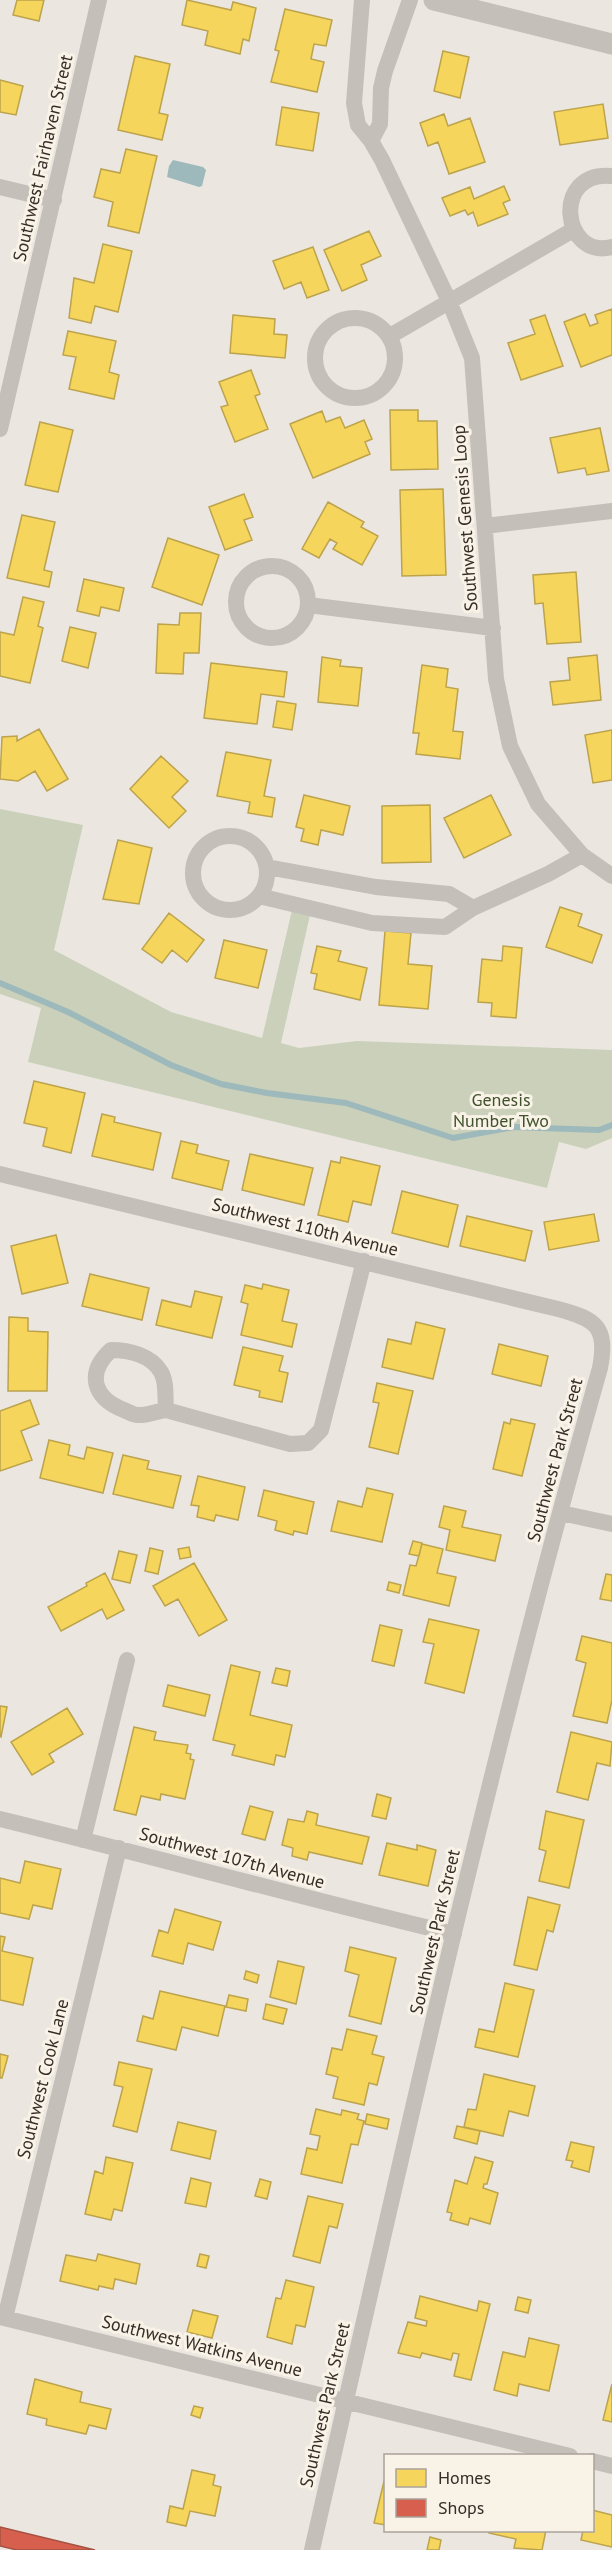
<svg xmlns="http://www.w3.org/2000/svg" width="612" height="2550" viewBox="0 0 612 2550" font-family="'PT Sans',sans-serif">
<rect width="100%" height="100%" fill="#ebe7e0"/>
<path fill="#cad0ba" d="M0,809l83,16 -29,125 117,62 91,26 30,-128 18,5 -29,128 18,5 58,-7 255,9v88l-26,11 -27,-7 -12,46 -519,-126 13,-54 -41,-14z"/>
<path fill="#9db9bc" d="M173,160l30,7 3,3 -4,16 -3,1 -32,-10 2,-11z"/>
<path fill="#f6d55c" stroke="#bca34c" stroke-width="1.5" d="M17,0h27l-5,21 -26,-6z
M187,0l44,10 2,-8 23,6 -7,33 -6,-2 -3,15 -35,-9 3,-14 -26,-6z
M285,9l47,11 -6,26 -12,-2 -3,15 13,3 -7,30 -46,-10 8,-31 -4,-1z
M443,51l26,6 -9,41 -26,-7z
M135,56l35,8 -11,49 9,2 -6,25 -44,-10z
M0,80l23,6 -7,29 -16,-3z
M603,104l5,34 -48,7 -6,-33z
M282,107l37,6 -6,38 -37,-6z
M444,114l4,12 22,-8 15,44 -36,12 -11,-32 -10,4 -8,-23z
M126,149l31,7 -18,77 -31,-7 5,-24 -19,-5 7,-28 19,4z
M504,186l6,14 -7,3 5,11 -30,12 -5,-14 -5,3 -3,-5 -15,6 -8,-18 28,-11 4,12z
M369,231l12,25 -20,9 6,15 -25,11 -18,-41z
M103,244l29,7 -14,61 -23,-6 -4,17 -22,-5 5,-40 20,5z
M313,247l16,43 -22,8 -6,-16 -17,7 -11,-28z
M612,309v46l-31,12 -17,-45 21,-8 5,12 8,-3 -3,-8z
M233,315l42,4 -1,15 13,1 -2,23 -55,-5z
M545,315l18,51 -42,14 -13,-37 27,-9 -5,-14z
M68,331l48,10 -7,31 10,3 -5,24 -45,-10 7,-32 -13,-2z
M251,370l9,24 -5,2 13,33 -33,13 -14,-35 7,-2 -9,-23z
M390,410h28v11h19l1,48 -47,1z
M322,411l4,11 14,-5 5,11 19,-8 8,19 -7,3 5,12 -57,24 -23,-54z
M40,422l33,8 -15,62 -33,-7z
M600,428l9,43 -22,4 -2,-7 -27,5 -8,-35z
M443,489l3,86 -44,1 -2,-86z
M244,494l9,23 -9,3 8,20 -27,10 -16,-43z
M328,502l36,20 -3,5 17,9 -16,29 -29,-16 4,-6 -7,-4 -11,19 -17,-9z
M22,515l33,7 -11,48 8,2 -3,15 -42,-9z
M168,538l51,17 -17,50 -50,-18z
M576,572l5,70 -34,2 -4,-41 -8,1 -2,-29z
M84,579l40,9 -5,23 -18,-4 -2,9 -22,-5z
M23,597l21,5 -6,24 5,2 -13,55 -30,-7v-44l14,3z
M180,613h21l-2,40h-15l-1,21 -27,-1 2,-49 21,1z
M70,627l26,6 -8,35 -26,-7z
M597,655l4,45 -48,5 -3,-23 20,-2 -2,-22z
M322,657l19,3 -1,6 22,2 -4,38 -40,-4z
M211,663l76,9 -3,25 -23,-3 -4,30 -53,-6z
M422,665l26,4 -2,18 12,2 -5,42 10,1 -3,27 -44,-5 3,-21h-6z
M277,701l19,3 -4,26 -19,-3z
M39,729l29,50 -21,12 -12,-20 -17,10 -18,-2 2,-42 15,-1v5z
M612,730v50l-19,3 -8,-48z
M226,752l45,8 -7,36 11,2 -3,19 -24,-4 2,-11 -33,-6z
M161,756l27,25 -16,16 14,14 -17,17 -39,-39z
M304,795l46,11 -7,29 -22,-5 -3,15 -17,-4 3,-12 -8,-2z
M491,795l20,40 -47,23 -20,-40z
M430,805l1,57 -49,1v-57z
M118,840l34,8 -13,56 -36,-5z
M560,907l22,7 -4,12 24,9 -10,28 -46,-16z
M169,913l35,27 -17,22 -15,-12 -10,13 -20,-14z
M385,931l26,2 -3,31 24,2 -4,43 -49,-4z
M224,940l43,10 -9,38 -43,-10z
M317,946l24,5 -3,10 29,7 -7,32 -46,-11 3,-15 -6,-1z
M503,946l19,2 -6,70 -25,-2 1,-13 -14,-1 4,-43 20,2z
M34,1081l51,12 -14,60 -28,-7 4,-18 -23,-5z
M102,1114l13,3 -1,5 47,11 -8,37 -61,-14z
M181,1141l17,4 -2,8 33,8 -7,29 -50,-12z
M250,1154l63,14 -9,37 -62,-15z
M341,1157l39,9 -9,39 -18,-4 -5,21 -30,-7 13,-54 9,2z
M402,1191l56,14 -10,42 -56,-14z
M594,1214l5,27 -50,9 -5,-28z
M467,1216l65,15 -7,30 -65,-15z
M56,1235l12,48 -46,11 -11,-48z
M90,1274l59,14 -7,32 -60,-14z
M263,1284l26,6 -7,31 15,3 -5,23 -51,-12 7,-31 -7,-2 4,-17 17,4z
M195,1291l27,6 -10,41 -56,-13 6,-25 29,7z
M9,1317l19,1v13l20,1 -1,59h-39z
M416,1322l29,7 -12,50 -51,-12 6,-28 23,5z
M499,1344l49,12 -7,30 -49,-12z
M243,1347l40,9 -4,15 9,2 -6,29 -23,-5 1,-6 -26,-6z
M377,1383l36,8 -15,63 -29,-7 10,-44 -6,-1z
M30,1400l9,24 -18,7 11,29 -32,11v-60z
M511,1419l24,5 -13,52 -29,-7 11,-47 6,2z
M49,1440l21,5 -2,10 16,4 3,-12 26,6 -10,40 -63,-15z
M123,1455l26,6 -2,8 34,7 -8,32 -60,-14z
M198,1476l47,11 -7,33 -22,-5 -2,6 -17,-4 2,-11 -8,-1z
M367,1488l26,6 -11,48 -51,-11 7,-30 24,6z
M264,1490l50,12 -7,32 -13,-3 -1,4 -18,-5 2,-9 -19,-5z
M444,1506l22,5 -4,16 39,8 -6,26 -49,-11 4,-20 -11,-3z
M413,1541l9,2 -3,13 -10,-2z
M422,1544l21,5 -6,24 19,4 -7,29 -46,-11 7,-30 6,1z
M189,1547l2,10 -11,2 -2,-10z
M150,1548l13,3 -5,23 -13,-3z
M119,1551l18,4 -7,28 -18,-4z
M194,1563l33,57 -28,16 -21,-37 -13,7 -12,-20z
M105,1573l19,37 -17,9 -5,-10 -41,22 -13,-24 39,-21 -1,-3z
M606,1574l6,1v26l-12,-2z
M389,1582l12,3 -2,8 -12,-3z
M429,1619l50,11 -15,63 -39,-10 9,-39 -11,-2z
M380,1625l22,5 -8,36 -22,-5z
M582,1636l30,7v57l-5,23 -34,-7 13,-53 -10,-3z
M231,1665l29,7 -10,43 42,10 -7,32 -9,-2 -2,10 -42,-10 3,-10 -22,-5z
M276,1668l14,3 -3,15 -15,-3z
M168,1685l42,10 -5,21 -42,-10z
M0,1706l7,1 -6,30 -1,-1z
M67,1708l16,26 -34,20 5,8 -22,13 -21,-33z
M134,1727l22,5 -2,8 34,5 -2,8 5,1 -1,5 4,1 -9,39 -24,-5 -1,6 -19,-4 -5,19 -22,-5z
M571,1732l41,10 -2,24 -13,-3 -9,37 -31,-8z
M377,1794l14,4 -5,21 -14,-3z
M250,1806l23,6 -8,28 -23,-6z
M307,1811l11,3 -2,11 53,12 -7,27 -53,-12 -2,8 -15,-4 1,-8 -11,-3 6,-26 16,3z
M546,1811l38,9 -15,68 -30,-7 7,-30 -7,-2z
M387,1843l30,7v-5l19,5 -8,36 -49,-11z
M25,1861l36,8 -9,40 -19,-4 -4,14 -29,-6v-35l20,5z
M528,1897l32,8 -7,27 -6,-2 -10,40 -23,-5z
M175,1909l46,13 -8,28 -25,-7 -5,21 -31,-8 7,-26 9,3z
M0,1936l5,1 -3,14 31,7 -10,47 -23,-5z
M350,1947l46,11 -15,66 -32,-8 10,-41 -14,-4z
M278,1961l26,6 -8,37 -26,-7z
M246,1971l13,4 -2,8 -13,-4z
M505,1983l29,7 -16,67 -43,-10 4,-18 15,3z
M160,1991l65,15 -7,30 -36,-9 -6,23 -39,-9 6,-25 10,3z
M229,1995l19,4 -2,12 -20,-4z
M266,2004l21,5 -4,15 -20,-5z
M347,2029l30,7 -5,18 12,3 -7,28 -8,-2 -5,22 -31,-7 5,-21 -12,-3 6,-26 10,2z
M0,2054l8,2 -6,22h-2z
M119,2062l33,7 -15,63 -24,-6 10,-39 -9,-2z
M484,2074l51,12 -7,30 -19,-5 -6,25 -39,-9 4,-18 8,1z
M316,2109l25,6 1,-5 17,4 -2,5 7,2 -6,24 -7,-1 -9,39 -41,-9 6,-26 10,2 3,-14 -10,-2z
M367,2114l22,5 -2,10 -22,-5z
M178,2122l38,9 -6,28 -39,-9z
M457,2126l23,5 -3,13 -23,-6z
M571,2142l23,5 -5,25 -18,-5 2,-6 -7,-1z
M106,2157l27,6 -11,48 -8,-2 -3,11 -26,-6 10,-43 8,3z
M475,2157l18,5 -6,22h-3l-1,4 15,5 -8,31 -20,-6 -2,7 -18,-5 2,-7 -5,-1 8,-32 12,4z
M191,2178l20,5 -5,24 -21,-4z
M260,2179l11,3 -4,17 -12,-3z
M308,2196l35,8 -6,24 -8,-2 -9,37 -27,-7z
M98,2254l42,10 -4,20 -21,-5 -2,10 -14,-3 -1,4 -38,-9 6,-26 30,6z
M200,2254l9,2 -3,12 -9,-2z
M286,2280l28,7 -9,40 -9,-2 -4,19 -25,-7 9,-39 5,1z
M420,2296l57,15 2,-10 11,3 -19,76 -17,-4 5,-22 -6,-1 -2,7 -29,-7 -2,5 -22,-5 10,-31 18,4 1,-5 -12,-3z
M518,2297l13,3 -3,13 -13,-3z
M193,2310l25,6 -6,22 -25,-6z
M529,2338l30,7 -10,46 -30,-7 -2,12 -23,-6 9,-38 22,5z
M35,2379l47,13 -2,10 31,7 -5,20 -17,-4 -3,9 -40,-9 1,-6 -20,-5z
M612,2384v38l-9,-2z
M194,2406l9,2 -3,10 -9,-3z
M192,2470l23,5 -2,10 8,2 -6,29 -25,-5 -4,15 -19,-4 3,-16 13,3z
M386,2473v52l-12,-2z
M592,2510l20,5v32l-31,-7 2,-10h9z
M490,2530h56l-4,20 -28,-2 2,-9 -27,-6z
M430,2537l11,3 -2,10h-12z"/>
<path fill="#d6604d" stroke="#a65142" stroke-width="1.5" d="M0,2527l95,23h-78l-17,-4z"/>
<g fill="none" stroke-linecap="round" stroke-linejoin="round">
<path stroke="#9db9bc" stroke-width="6" d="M0,983l68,29 103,53 50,19 46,9 79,10 107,35 61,-11 85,3 13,-5"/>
<path stroke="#c4bfb9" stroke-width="16" d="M362,0l-8,103 4,22 13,16 11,19 67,141 23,57 24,321 14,67 28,58 44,51 30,21
M371,141l9,-17 1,-36 4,-17 25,-71
M612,176c-61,-6 -50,84 0,71
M0,187l54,13
M315 358a40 40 0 1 1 80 0a40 40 0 1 1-80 0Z
M390,336l183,-106
M0,429l99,-429
M485,526l127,-15
M236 602a36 36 0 1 1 72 0a36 36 0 1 1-72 0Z
M308,605l185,23
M193 873a37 37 0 1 1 74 0a37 37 0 1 1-74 0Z
M267,867l109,20 73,7 24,14
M259,896l113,27 73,4 28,-19 75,-34 34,-19
M0,1174l558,135c38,10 50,18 42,59 -111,390 -198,787 -288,1182
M166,1410c-9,1 -20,6 -28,5 -4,0 -10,-3 -14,-5 -31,-12 -38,-37 -13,-60 18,0 40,5 50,22 6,10 4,26 5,38l124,34 18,-1 13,-13 43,-169
M561,1513l51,11
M0,1819c152,37 302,79 454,115
M83,1840l44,-180
M0,2317l570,139
M5,2318l114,-470
M592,2461l20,5"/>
<path stroke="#c4bfb9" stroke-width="21" d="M434,0l178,44"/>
</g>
<g text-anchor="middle" stroke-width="6" stroke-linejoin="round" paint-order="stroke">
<g font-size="18" fill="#352d27" stroke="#f8f2e7">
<text transform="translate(43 158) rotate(-77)" y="6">Southwest Fairhaven Street</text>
<text transform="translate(465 518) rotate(-94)" y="6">Southwest Genesis Loop</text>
<text transform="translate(305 1227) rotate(14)" y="6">Southwest 110th Avenue</text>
<text transform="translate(555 1460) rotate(-75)" y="6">Southwest Park Street</text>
<text transform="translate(232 1858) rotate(15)" y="6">Southwest 107th Avenue</text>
<text transform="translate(435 1932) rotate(-77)" y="6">Southwest Park Street</text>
<text transform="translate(43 2079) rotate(-76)" y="6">Southwest Cook Lane</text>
<text transform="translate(202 2346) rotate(14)" y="6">Southwest Watkins Avenue</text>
<text transform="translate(325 2405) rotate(-77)" y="6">Southwest Park Street</text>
</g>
<g font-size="18" fill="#40522c" stroke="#f8f2e7">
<text x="501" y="1106">Genesis<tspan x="501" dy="21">Number Two</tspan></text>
</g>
</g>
<rect x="384" y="2454" width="210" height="78" fill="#f8f2e7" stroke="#aaa39a" stroke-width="1.5"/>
<rect x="396" y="2469" width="30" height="18" fill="#f6d55c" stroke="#aaa39a" stroke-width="1.5"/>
<text x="438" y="2484" font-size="18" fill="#352d27">Homes</text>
<rect x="396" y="2499" width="30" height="18" fill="#d6604d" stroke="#aaa39a" stroke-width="1.5"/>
<text x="438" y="2514" font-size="18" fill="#352d27">Shops</text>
</svg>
